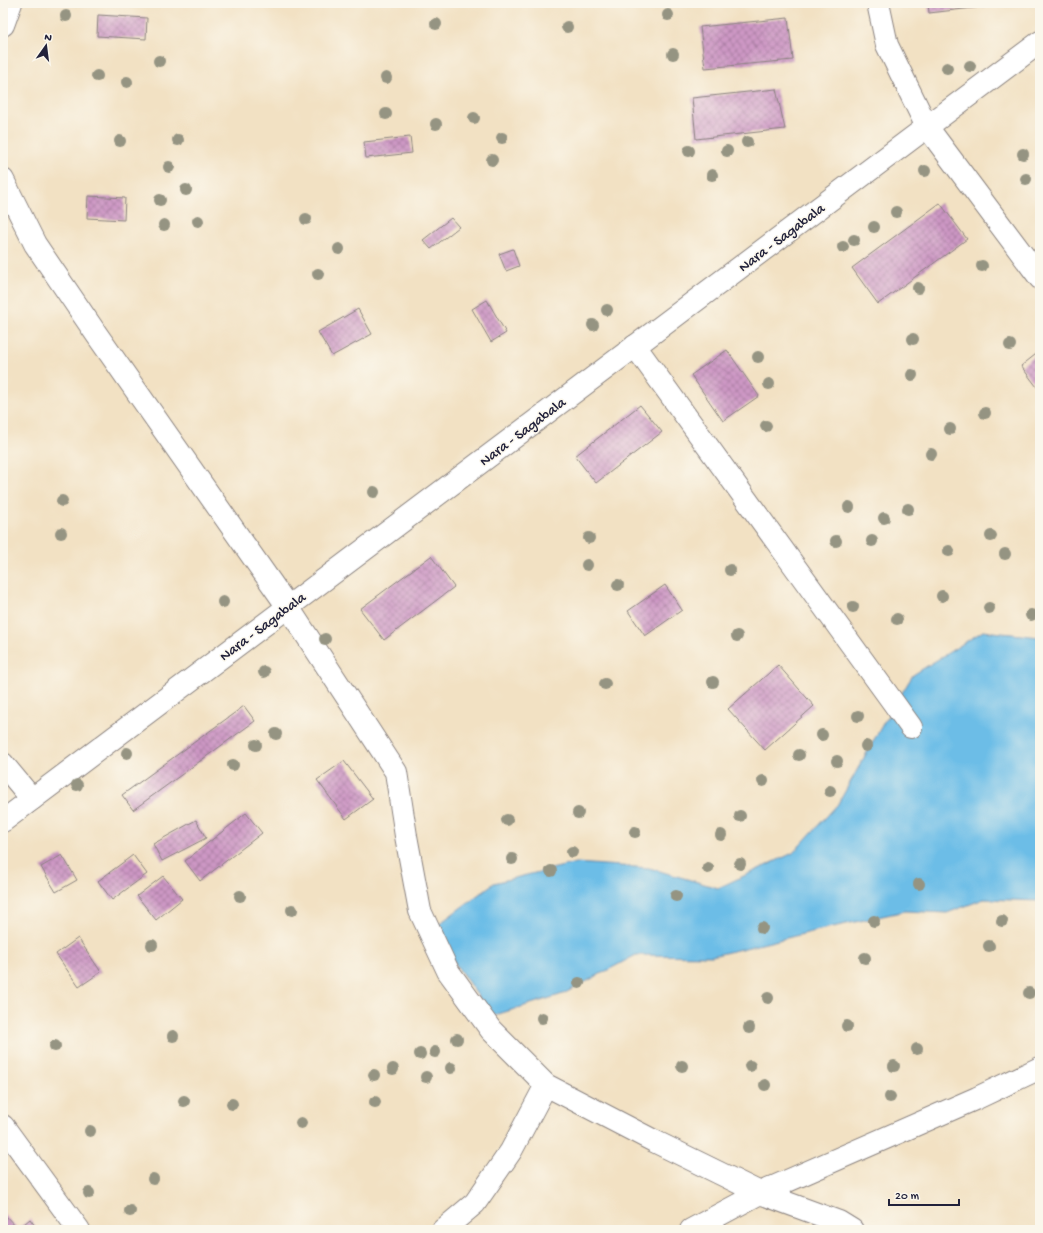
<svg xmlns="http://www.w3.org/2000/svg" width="1043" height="1233" viewBox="0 0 1043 1233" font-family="'Gochi Hand',sans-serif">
<defs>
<pattern id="building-cross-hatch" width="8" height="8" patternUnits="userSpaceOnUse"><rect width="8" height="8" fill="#cd97c4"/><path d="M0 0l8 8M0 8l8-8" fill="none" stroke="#a67ba0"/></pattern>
</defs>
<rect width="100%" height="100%" fill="#fbf7ec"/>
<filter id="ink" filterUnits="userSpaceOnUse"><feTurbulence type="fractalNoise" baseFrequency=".025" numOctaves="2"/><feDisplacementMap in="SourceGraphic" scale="8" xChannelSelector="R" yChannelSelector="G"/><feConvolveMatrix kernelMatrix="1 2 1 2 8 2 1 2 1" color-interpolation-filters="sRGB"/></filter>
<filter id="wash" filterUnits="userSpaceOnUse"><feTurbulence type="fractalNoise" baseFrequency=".012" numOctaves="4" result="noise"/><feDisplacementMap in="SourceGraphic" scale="16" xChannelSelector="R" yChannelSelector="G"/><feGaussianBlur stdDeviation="0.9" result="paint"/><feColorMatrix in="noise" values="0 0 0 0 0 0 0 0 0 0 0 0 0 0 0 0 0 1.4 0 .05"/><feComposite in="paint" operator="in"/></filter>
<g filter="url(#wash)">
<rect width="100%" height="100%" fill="#f2e1c3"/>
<path fill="#6cbde7" stroke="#477091" d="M983,631l57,6v264l-56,-2 -37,14 -42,-2 -77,17 -116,28 -76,-1 -73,39 -71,22 -40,-57 -13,-35 55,-41 82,-20 73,5 69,20 75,-35 45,-49 46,-82 29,-47z"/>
<g id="blocks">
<path fill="url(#building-cross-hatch)" d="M928,3h79l1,1 -79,9z
M98,15l49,3 -1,21 -49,-3z
M788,18l5,42 -88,8 -5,-41z
M776,89l9,40 -89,10 -4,-41z
M410,137l2,16 -46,5 -2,-16z
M88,196l37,2 -1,22 -37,-2z
M940,203l27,36 -89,65 -26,-36z
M451,218l8,9 -28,22 -8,-9z
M513,249l6,17 -13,5 -7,-17z
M487,300l19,33 -15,9 -19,-33z
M358,309l14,25 -40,22 -14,-24z
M727,350l32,46 -36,25 -32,-46z
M1040,351v40l-19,-25z
M640,405l22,27 -66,51 -21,-27z
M431,556l23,31 -70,53 -24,-31z
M665,585l17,25 -37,26 -17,-25z
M778,665l36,41 -49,44 -37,-41z
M244,706l11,15 -122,89 -11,-15z
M344,761l29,38 -27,20 -29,-39z
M246,813l16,20 -62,48 -15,-20z
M196,820l10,18 -44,23 -9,-17z
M62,855l15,25 -21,12 -15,-25z
M133,855l14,19 -35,26 -14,-19z
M163,876l19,23 -26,21 -19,-24z
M78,938l23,34 -22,15 -23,-33z
M3,1213l15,16 -2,1h-13z
M30,1219l8,11h-20v-1z"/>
</g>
</g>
<g filter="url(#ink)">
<use href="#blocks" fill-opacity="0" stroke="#8a827f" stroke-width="1"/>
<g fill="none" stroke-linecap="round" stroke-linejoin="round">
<defs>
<path id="minor" d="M878,3l9,42 40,82 113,151
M3,25l8,-22
M3,180l32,64 62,91 191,272 108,165 10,64 14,75 28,60 43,59 55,55 108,56 106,52 79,29 13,8
M635,346l276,381
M3,764l29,35
M3,1126l76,104
M443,1230l32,-27 36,-52 35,-66
M691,1230l69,-37 217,-95 63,-30"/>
<path id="primary" d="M3,821l1037,-779"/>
</defs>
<use href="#minor" stroke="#8a827f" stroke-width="24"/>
<use href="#primary" stroke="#8a827f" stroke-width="24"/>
<use href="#minor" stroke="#fff" stroke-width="22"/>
<use href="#primary" stroke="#fff" stroke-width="22"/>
</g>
<g fill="#959482">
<circle cx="668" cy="15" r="6"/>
<circle cx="66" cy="16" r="6"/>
<circle cx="436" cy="24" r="6"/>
<circle cx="567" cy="27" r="6"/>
<circle cx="673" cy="54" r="6"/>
<circle cx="159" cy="61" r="6"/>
<circle cx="970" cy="66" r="6"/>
<circle cx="947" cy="68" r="6"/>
<circle cx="97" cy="76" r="6"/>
<circle cx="386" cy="78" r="6"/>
<circle cx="127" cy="82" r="6"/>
<circle cx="386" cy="114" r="6"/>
<circle cx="474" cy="118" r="6"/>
<circle cx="436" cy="124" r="6"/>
<circle cx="502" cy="138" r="6"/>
<circle cx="178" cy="140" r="6"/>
<circle cx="120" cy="141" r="6"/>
<circle cx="747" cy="142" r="6"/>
<circle cx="689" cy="151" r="6"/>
<circle cx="727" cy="151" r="6"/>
<circle cx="1023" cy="154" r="6"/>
<circle cx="492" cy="160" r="6"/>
<circle cx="169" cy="167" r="6"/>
<circle cx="925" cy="171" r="6"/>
<circle cx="712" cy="175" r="6"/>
<circle cx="1026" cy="179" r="6"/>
<circle cx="186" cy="190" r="6"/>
<circle cx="160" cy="200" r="6"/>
<circle cx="896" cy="212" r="6"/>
<circle cx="306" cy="219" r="6"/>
<circle cx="198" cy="221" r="6"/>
<circle cx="164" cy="225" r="6"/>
<circle cx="874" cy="227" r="6"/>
<circle cx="854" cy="240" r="6"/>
<circle cx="843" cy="247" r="6"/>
<circle cx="339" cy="249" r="6"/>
<circle cx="982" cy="266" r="6"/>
<circle cx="318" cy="274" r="6"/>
<circle cx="918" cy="288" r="6"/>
<circle cx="607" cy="310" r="6"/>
<circle cx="593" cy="325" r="6"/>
<circle cx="913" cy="339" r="6"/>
<circle cx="1010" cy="345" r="6"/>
<circle cx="758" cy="357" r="6"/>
<circle cx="912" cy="375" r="6"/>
<circle cx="769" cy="384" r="6"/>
<circle cx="985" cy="413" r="6"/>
<circle cx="766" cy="426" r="6"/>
<circle cx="950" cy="429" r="6"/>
<circle cx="931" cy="454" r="6"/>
<circle cx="374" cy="492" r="6"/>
<circle cx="62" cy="501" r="6"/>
<circle cx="849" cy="507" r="6"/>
<circle cx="908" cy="509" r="6"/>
<circle cx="884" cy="518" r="6"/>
<circle cx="61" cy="533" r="6"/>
<circle cx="991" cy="536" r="6"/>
<circle cx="589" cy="538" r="6"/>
<circle cx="836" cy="541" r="6"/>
<circle cx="872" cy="541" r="6"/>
<circle cx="949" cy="551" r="6"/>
<circle cx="1005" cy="554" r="6"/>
<circle cx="587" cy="565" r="6"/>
<circle cx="730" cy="570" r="6"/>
<circle cx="618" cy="585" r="6"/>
<circle cx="942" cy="596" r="6"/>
<circle cx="223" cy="602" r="6"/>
<circle cx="853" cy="607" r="6"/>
<circle cx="989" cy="608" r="6"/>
<circle cx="1031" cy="615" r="6"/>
<circle cx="897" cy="619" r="6"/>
<circle cx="737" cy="636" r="6"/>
<circle cx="325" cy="639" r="6"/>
<circle cx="264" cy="672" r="6"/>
<circle cx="713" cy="682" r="6"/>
<circle cx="605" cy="684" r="6"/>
<circle cx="858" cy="716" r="6"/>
<circle cx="276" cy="734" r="6"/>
<circle cx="822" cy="735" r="6"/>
<circle cx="256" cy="745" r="6"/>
<circle cx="866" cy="746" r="6"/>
<circle cx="127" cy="753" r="6"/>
<circle cx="799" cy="755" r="6"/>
<circle cx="837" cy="761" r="6"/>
<circle cx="233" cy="765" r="6"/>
<circle cx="763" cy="781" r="6"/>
<circle cx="77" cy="785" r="6"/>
<circle cx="830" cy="791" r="6"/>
<circle cx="578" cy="813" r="6"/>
<circle cx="740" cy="816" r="6"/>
<circle cx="507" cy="820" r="6"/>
<circle cx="635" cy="832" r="6"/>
<circle cx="721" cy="835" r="6"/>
<circle cx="572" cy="852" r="6"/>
<circle cx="512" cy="859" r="6"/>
<circle cx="740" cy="864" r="6"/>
<circle cx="708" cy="868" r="6"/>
<circle cx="551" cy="871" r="6"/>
<circle cx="919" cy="884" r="6"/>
<circle cx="240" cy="896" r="6"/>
<circle cx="676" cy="896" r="6"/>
<circle cx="292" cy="910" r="6"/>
<circle cx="874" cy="921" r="6"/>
<circle cx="1002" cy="921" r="6"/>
<circle cx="762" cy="928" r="6"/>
<circle cx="152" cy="945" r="6"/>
<circle cx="989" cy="946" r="6"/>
<circle cx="865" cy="958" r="6"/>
<circle cx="579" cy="983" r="6"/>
<circle cx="1029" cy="993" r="6"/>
<circle cx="768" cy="998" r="6"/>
<circle cx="542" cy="1018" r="6"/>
<circle cx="847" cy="1026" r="6"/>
<circle cx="749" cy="1028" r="6"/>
<circle cx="173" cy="1036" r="6"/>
<circle cx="457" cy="1039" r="6"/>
<circle cx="55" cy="1046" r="6"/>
<circle cx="917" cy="1049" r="6"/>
<circle cx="435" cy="1052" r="6"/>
<circle cx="420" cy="1054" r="6"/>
<circle cx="682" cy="1066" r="6"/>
<circle cx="750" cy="1066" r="6"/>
<circle cx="894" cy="1066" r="6"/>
<circle cx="451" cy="1068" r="6"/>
<circle cx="393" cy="1069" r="6"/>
<circle cx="374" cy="1075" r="6"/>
<circle cx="426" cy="1077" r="6"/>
<circle cx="765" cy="1085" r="6"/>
<circle cx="890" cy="1097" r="6"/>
<circle cx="184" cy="1101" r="6"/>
<circle cx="375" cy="1102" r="6"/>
<circle cx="232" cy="1104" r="6"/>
<circle cx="301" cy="1123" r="6"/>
<circle cx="90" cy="1131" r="6"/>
<circle cx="153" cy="1179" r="6"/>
<circle cx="89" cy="1193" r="6"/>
<circle cx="130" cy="1211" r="6"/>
</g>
</g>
<g text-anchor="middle" stroke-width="3" stroke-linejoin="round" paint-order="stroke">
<g font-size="15" fill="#22223b" stroke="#fbf7ec">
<text transform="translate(781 237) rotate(-37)" y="5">Nara - Sagabala</text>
<text transform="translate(522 431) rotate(-37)" y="5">Nara - Sagabala</text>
<text transform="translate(262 626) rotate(-37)" y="5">Nara - Sagabala</text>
</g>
</g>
<rect width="1043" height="1233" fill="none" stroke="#fbf7ec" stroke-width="16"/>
<g transform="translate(46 46) rotate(14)" stroke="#fbf7ec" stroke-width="3" paint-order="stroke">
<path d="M0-3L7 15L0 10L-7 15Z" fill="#22223b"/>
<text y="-6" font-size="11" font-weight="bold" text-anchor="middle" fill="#22223b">N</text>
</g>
<path d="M889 1199v6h70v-6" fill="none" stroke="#22223b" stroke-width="2"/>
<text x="895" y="1199" font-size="12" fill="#22223b" stroke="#fbf7ec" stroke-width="3" paint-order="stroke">20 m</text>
</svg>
